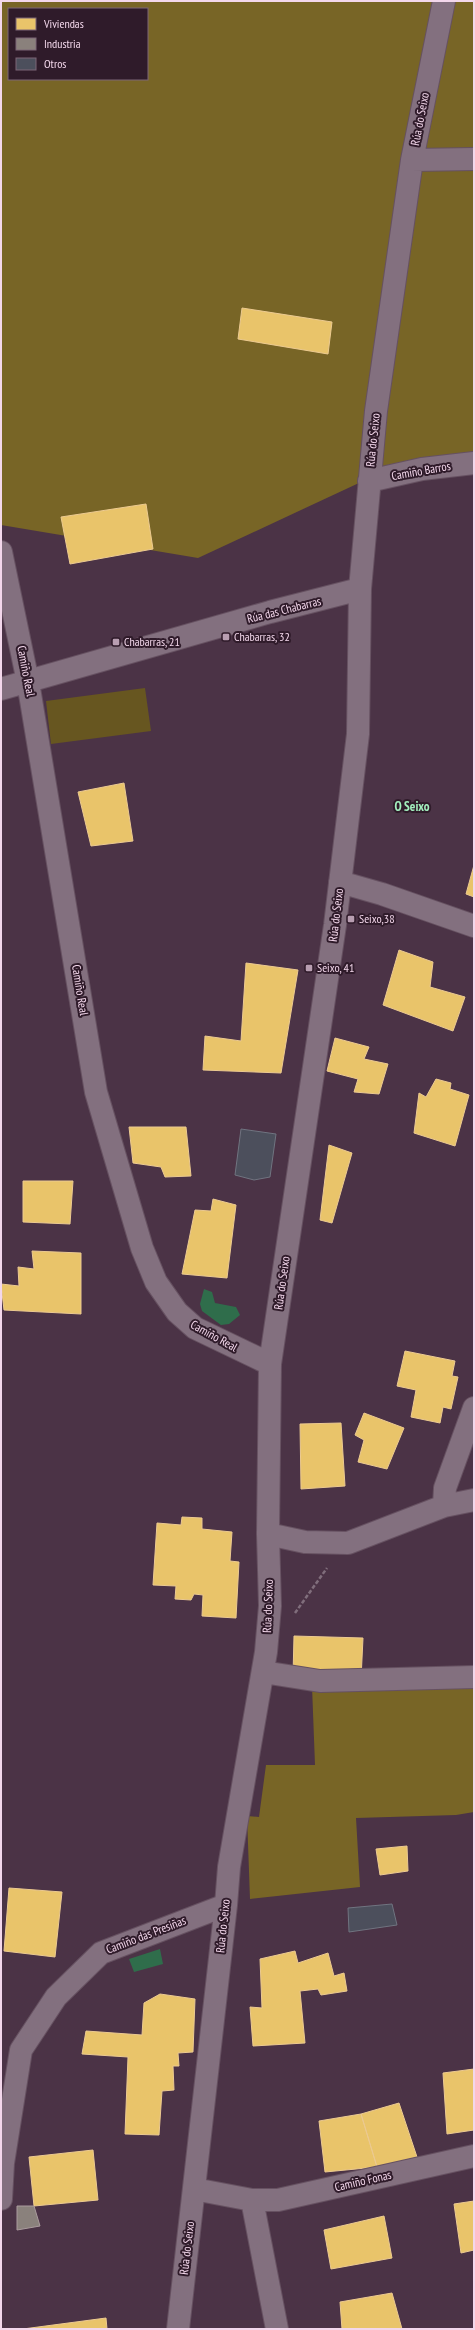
<svg xmlns="http://www.w3.org/2000/svg" width="475" height="2330" viewBox="0 0 475 2330" font-family="'PT Sans Narrow',sans-serif">
<rect width="100%" height="100%" fill="#4b3346"/>
<path fill="#675620" d="M145,688l6,43 -100,13 -5,-43z"/>
<path fill="#786526" fill-rule="evenodd" d="M1,1h473v459l-85,9 -191,89 -197,-33zM9,9h138v70h-138z
M474,1668v144l-18,3 -100,3 4,69 -110,12 -3,-83 12,1 7,-52h49l-3,-79z"/>
<path fill="#2f6d4b" d="M204,1289l8,3 3,11 21,4 4,8 -11,9 -8,1 -19,-14 -2,-7z
M160,1949l3,15 -29,8 -5,-13z"/>
<path fill="#e9c46a" stroke="#ecca91" d="M242,308l90,14 -4,32 -90,-15z
M146,504l7,45 -83,15 -9,-47z
M124,783l9,58 -42,5 -13,-54z
M474,865v32l-8,-3z
M399,950l34,12 -3,25 35,10 -12,34 -70,-26z
M246,963l52,7 -17,103 -78,-3 2,-34 36,5z
M335,1038l34,9 -5,12 24,5 -9,30 -25,-2 4,-13 -31,-8z
M436,1079l15,4 -1,6 19,6 -14,51 -41,-13 5,-40 7,4z
M129,1127h57l5,49 -26,1 -4,-10 -28,-4z
M329,1145l23,8 -20,70 -12,-3z
M23,1181h50l-3,43 -47,-2z
M213,1199l23,6 -9,73 -45,-4 13,-64 16,1z
M32,1251l49,2v61l-77,-4 -3,-26 18,2 -1,-19 16,2z
M405,1351l50,10 -3,15 6,1 -7,32 -8,-2 -3,16 -29,-6 5,-27 -19,-4z
M364,1413l40,15 -17,41 -29,-7 6,-22 -9,-5z
M341,1423l4,63 -44,3 -1,-65z
M182,1517l20,1v11l30,3 -2,29 9,1 -3,56 -34,-2 1,-21 -9,-1 -3,6 -16,-1 1,-13 -23,-1 4,-62 24,2z
M294,1636l69,2 -2,41 -68,-3z
M407,1846l1,25 -28,4 -4,-26z
M9,1888l53,4 -7,65 -51,-6z
M295,1951l3,12 30,-10 6,23 10,-3 3,18 -26,4 -3,-6 -18,2 5,52 -52,3 -3,-39 12,1 -2,-49z
M160,1994l35,5 -2,53 -15,1 1,13h-6l1,24 -12,1 -3,44 -34,-1 3,-77 -46,-3 4,-23 56,4 2,-32z
M474,2069v61l-27,4 -4,-61z
M399,2103l18,54 -40,10 -16,-53z
M361,2114l16,53 -52,5 -6,-51z
M93,2150l5,50 -64,6 -5,-49z
M474,2201v49l-13,3 -7,-49z
M384,2216l8,42 -61,11 -7,-39z
M392,2293l10,36h-60l-2,-27z
M106,2318l1,11h-84z"/>
<path fill="#8a817c" stroke="#aa9b9d" d="M17,2206h17l6,20 -23,4z"/>
<path fill="#4c4f5c" stroke="#707480" d="M241,1129l35,5 -6,43 -16,3 -19,-5z
M392,1904l5,21 -48,7 -1,-24z"/>
<g fill="none" stroke-linecap="round" stroke-linejoin="round">
<defs>
<path id="minor" d="M412,160l62,-1
M369,481l53,-12 52,-6
M1,552l27,130 68,410 46,156 14,34 21,30 18,16 75,36
M1,689l269,-77 90,-23
M340,882l42,12 92,32
M444,1506l1,-18 29,-80
M268,1534l37,8 43,1 96,-37 30,-6
M263,1672l57,9 154,-4
M194,2189l58,11h26l196,-44
M1,2199l2,-36 18,-113 35,-53 45,-44 125,-48
M252,2200l25,129
M178,2329l48,-424 3,-38 37,-215 4,-46 -2,-72 2,-170 65,-439 23,-191 2,-145 16,-178 36,-251 32,-159"/>
</defs>
<use href="#minor" stroke="#665161" stroke-width="24"/>
<path stroke="#806e7c" stroke-width="2.5" stroke-dasharray="4 2" stroke-linecap="butt" d="M295,1613l32,-45"/>
<use href="#minor" stroke="#83707f" stroke-width="22"/>
</g>
<g fill="#b89eb1" stroke="#2f1b2a" stroke-width="1.5">
<rect x="222" y="633" width="8" height="8" rx="2"/>
<rect x="112" y="638" width="8" height="8" rx="2"/>
<rect x="347" y="915" width="8" height="8" rx="2"/>
<rect x="305" y="964" width="8" height="8" rx="2"/>
</g>
<g text-anchor="middle" stroke-width="4" stroke-linejoin="round" paint-order="stroke">
<g font-size="12" fill="#f3d7eb" stroke="#2f1b2a">
<text transform="translate(420 119) rotate(-79)" y="4">Rúa do Seixo</text>
<text transform="translate(373 440) rotate(-84)" y="4">Rúa do Seixo</text>
<text transform="translate(421 471) rotate(-10)" y="4">Camiño Barros</text>
<text transform="translate(284 610) rotate(-14)" y="4">Rúa das Chabarras</text>
<text transform="translate(26 671) rotate(79)" y="4">Camiño Real</text>
<text transform="translate(336 915) rotate(-83)" y="4">Rúa do Seixo</text>
<text transform="translate(80 990) rotate(81)" y="4">Camiño Real</text>
<text transform="translate(282 1283) rotate(-82)" y="4">Rúa do Seixo</text>
<text transform="translate(214 1336) rotate(29)" y="4">Camiño Real</text>
<text transform="translate(268 1606) rotate(-88)" y="4">Rúa do Seixo</text>
<text transform="translate(223 1926) rotate(-84)" y="4">Rúa do Seixo</text>
<text transform="translate(146 1935) rotate(-21)" y="4">Camiño das Presiñas</text>
<text transform="translate(363 2181) rotate(-13)" y="4">Camiño Fonas</text>
<text transform="translate(187 2248) rotate(-83)" y="4">Rúa do Seixo</text>
</g>
<g font-size="12" fill="#f3d7eb" stroke="#2f1b2a" text-anchor="start">
<text x="234" y="641">Chabarras, 32</text>
<text x="124" y="646">Chabarras, 21</text>
<text x="359" y="923">Seixo,38</text>
<text x="317" y="972">Seixo, 41</text>
</g>
<g font-size="13" font-weight="bold" fill="#a3efbe" stroke="#2f1b2a">
<text x="412" y="811">O Seixo</text>
</g>
</g>
<rect width="475" height="2330" fill="none" stroke="#f3d7eb" stroke-width="4"/>
<rect x="8" y="8" width="140" height="72" fill="#2f1b2a" stroke="#7d6677"/>
<rect x="16" y="18" width="20" height="12" fill="#e9c46a" stroke="#7d6677"/>
<text x="44" y="28" font-size="12" fill="#f3d7eb">Viviendas</text>
<rect x="16" y="38" width="20" height="12" fill="#8a817c" stroke="#7d6677"/>
<text x="44" y="48" font-size="12" fill="#f3d7eb">Industria</text>
<rect x="16" y="58" width="20" height="12" fill="#4c4f5c" stroke="#7d6677"/>
<text x="44" y="68" font-size="12" fill="#f3d7eb">Otros</text>
</svg>
